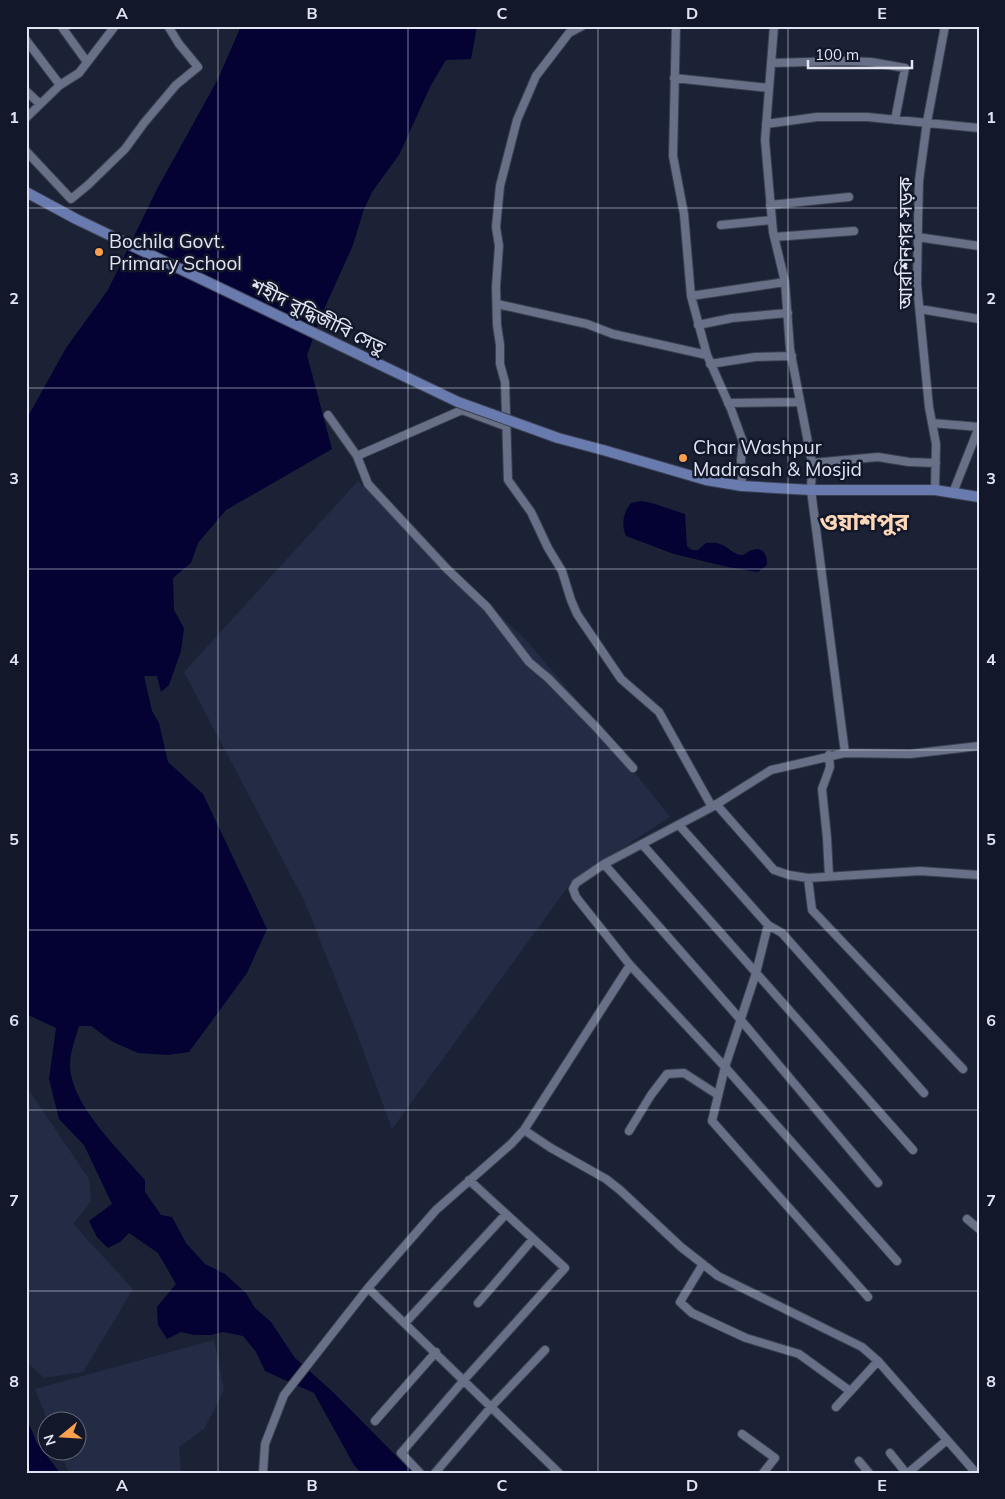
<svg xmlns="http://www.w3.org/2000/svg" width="1005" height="1499" viewBox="0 0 1005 1499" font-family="Mulish,'Noto Sans Bengali',sans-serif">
<rect width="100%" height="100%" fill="#1b2235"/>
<path fill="#242c45" d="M358,481l167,158 52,61 93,117 -98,64 -180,248 -36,-98 -51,-129 -121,-230z
M26,1086l63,93 2,22 -18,23 60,65 -50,83 -39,6 -18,-17z
M214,1340l10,50 -20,39 -25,18 2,26h-112l-9,-21h18v-30l-30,-1 -13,-32z"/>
<path fill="#030233" d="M241,26h236l-6,33 -25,1 -15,25 -32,70 -27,37 -9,20 -10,33 -32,71 -14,39 25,94 -106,61 -28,33 -7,20 -18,15 1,32 10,18 -3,23 -12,34 -8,7 -4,-16h-13l8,35 7,12 9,39 35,32 64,135 -20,44 -58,79 -21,3 -30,-2 -25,-11 -22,-16h-12c-3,10 -10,30 -9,41 2,39 50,84 75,113v12l16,23 11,2 14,26 19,21 20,10 21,19 9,15 16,14 24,36 39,35 79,80h-52l-7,-8 -40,-72 -49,-22 -9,-19 -13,-16 -20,-4 -12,3h-17l-13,-3 -14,7 -9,-14 -1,-18 19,-23 -18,-31 -29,-20 -9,9 -12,6 -11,-11 -8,-16 23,-17 -28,-59 -25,-26 -10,-40 7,-51 -30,-14v-594l40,-72 42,-58 49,-101 61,-110z
M641,501l11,2 33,11 2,32 5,4h6l8,-7c5,0 9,-1 14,1 9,3 13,11 23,11 13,-10 24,-8 24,10l-9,7 -30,-5 -54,-13 -48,-18c-5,-11 -3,-23 5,-33z
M26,1417l11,26 23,30h-34z"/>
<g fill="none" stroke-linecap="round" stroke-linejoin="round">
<defs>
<path id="minor" d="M61,26l26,36
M582,26l-13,7 -33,43 -19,44 -17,66 -4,41 3,19 -3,41 1,38 3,20v19l5,18 3,98 23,32 17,36 14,23 9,29 6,14 44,65 38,33 53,95
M676,26l-3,130 11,58 7,82 16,59 24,54 12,33 -2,18 1,26
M26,40l34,45
M772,63l72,-2 27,1 34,6 -10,52
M674,78l95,10
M26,91l14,13
M26,118l34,-33 19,-12 36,-47
M766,124l51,-7h50l112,11
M26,151l45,48 17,-14 37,-36 19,-26 32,-38 22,-18 -19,-23 -11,-18
M770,205l79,-8
M721,225l51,-5
M774,237l80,-6
M917,237l62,9
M691,296l94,-14
M497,304l90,20 26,10 94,21
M920,309l59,10
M698,325l34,-7 56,-5
M710,364l45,-7 37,-1
M728,403l72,-1
M328,415l29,41 11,28 79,85 40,38 42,55 19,16 48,49 37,41
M932,423l47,4
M357,456l105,-46 43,16
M812,463l66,-6 31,5 27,1
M935,490l1,-46 -7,-37 -12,-122 1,-61 1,-43 8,-59 18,-96
M954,490l25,-63
M845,753l65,1 69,-8
M716,804l58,66 15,5 19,3 112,-7 59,4
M679,825l89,100 14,8 142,160
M642,844l271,306
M604,864l136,155 138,164
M829,876l-2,-38 -5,-49 8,-22 -1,-12
M808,878l4,32 151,159
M768,925l-12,48 -31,94 -13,54 156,176
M630,965l95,102 172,194
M524,1130l27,18 55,31 14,11 61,57 37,29 144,71 16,14 98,112
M629,1131l22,-36 16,-21 17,-1 34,22
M967,1219l12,10
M703,1264l-23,38 12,11 54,25 53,16 51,37
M368,1288l191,185
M478,1303l55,-64
M405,1323l101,-109
M836,1407l42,-46
M375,1421l61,-69
M742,1434l33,24 -12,15
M890,1453l16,20
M859,1461l10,12
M263,1473l2,-29 19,-49 84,-107 68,-78 75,-66 13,-14 106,-165 -54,-68 -3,-8 3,-6 28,-19 108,-57 59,-37 74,-17 -34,-263 1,-27 -22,-114 -5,-67 -12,-50 -8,-92 9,-114
M420,1473l-19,-20 63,-73 101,-112 -96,-88
M435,1473l56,-66 54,-57
M908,1473l39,-33"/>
<path id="major" d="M603,450l103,30 36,6 69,4h124l44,7"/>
</defs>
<use href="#minor" stroke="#3b3f50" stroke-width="10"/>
<use href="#major" stroke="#3b3f50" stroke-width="12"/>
<use href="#minor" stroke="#677086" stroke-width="8"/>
<use href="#major" stroke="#697aae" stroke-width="10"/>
<defs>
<path id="major-bridge" d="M26,192l50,27 382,183 100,36 45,12"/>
</defs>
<use href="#major-bridge" stroke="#3b3f50" stroke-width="12" stroke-linecap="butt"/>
<use href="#major-bridge" stroke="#697aae" stroke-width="10"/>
</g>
<path fill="none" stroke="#e1e5f3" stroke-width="1" stroke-opacity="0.55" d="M218,26v1447M408,26v1447M598,26v1447M788,26v1447M26,208h953M26,388h953M26,569h953M26,750h953M26,930h953M26,1110h953M26,1291h953"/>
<g fill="#fa9f4e" stroke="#12182a" stroke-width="2">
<circle cx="99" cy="252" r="5"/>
<circle cx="683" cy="458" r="5"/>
</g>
<g text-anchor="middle" stroke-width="5" stroke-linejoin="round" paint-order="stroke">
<g font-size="19" fill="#e1e5f3" stroke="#12182a" text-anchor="start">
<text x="109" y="248">Bochila Govt.<tspan x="109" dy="22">Primary School</tspan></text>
<text x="693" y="454">Char Washpur<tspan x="693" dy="22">Madrasah &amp; Mosjid</tspan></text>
</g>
<g font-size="19" fill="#e1e5f3" stroke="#12182a">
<text transform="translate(905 243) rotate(-90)" y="7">আরশিনগর সড়ক</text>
<text transform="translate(318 316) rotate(26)" y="7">শহীদ বুদ্ধিজীবি সেতু</text>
</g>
<g font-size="24" font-weight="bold" fill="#fdd6b7" stroke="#12182a">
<text x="864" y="530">ওয়াশপুর</text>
</g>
</g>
<rect width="1005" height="1499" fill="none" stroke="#12182a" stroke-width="55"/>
<g transform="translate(62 1436) rotate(252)"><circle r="24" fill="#12182a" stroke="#656a7a"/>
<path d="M0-4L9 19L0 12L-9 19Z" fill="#fa9f4e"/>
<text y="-8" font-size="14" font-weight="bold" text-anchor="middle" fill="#e1e5f3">N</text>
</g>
<path d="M808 60v8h104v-8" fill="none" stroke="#e1e5f3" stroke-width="2.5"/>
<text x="815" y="60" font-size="15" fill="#e1e5f3" stroke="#12182a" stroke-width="4" paint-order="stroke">100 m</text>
<rect x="28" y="28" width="950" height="1444" fill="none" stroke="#e1e5f3" stroke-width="2"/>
<g font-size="16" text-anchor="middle" font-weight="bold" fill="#e1e5f3">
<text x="122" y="19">A</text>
<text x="312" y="19">B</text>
<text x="502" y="19">C</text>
<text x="692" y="19">D</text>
<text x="882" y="19">E</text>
<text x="14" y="123">1</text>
<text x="991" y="123">1</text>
<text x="14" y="304">2</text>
<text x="991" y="304">2</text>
<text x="14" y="484">3</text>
<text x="991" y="484">3</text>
<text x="14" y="665">4</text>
<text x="991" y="665">4</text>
<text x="14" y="845">5</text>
<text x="991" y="845">5</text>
<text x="14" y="1026">6</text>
<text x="991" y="1026">6</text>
<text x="14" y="1206">7</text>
<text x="991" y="1206">7</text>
<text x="14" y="1387">8</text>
<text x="991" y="1387">8</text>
<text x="122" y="1491">A</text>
<text x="312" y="1491">B</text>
<text x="502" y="1491">C</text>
<text x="692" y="1491">D</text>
<text x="882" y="1491">E</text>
</g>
</svg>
